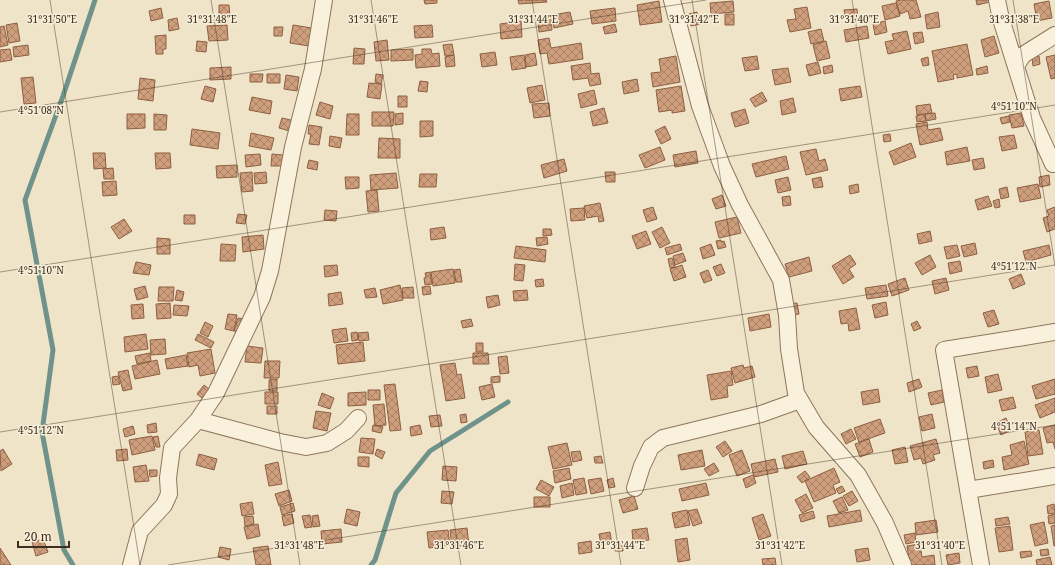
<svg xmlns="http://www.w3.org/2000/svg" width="1055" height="565" viewBox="0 0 1055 565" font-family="'Noto Serif',serif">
<defs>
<pattern id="building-cross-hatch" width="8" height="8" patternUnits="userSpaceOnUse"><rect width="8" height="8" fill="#cf9f7d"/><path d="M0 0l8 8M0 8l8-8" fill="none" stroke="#a98266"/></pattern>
</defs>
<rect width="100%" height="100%" fill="#f0e4c8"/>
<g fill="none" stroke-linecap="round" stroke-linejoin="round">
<path stroke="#6f938a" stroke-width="5" d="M73,565l-9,-15 -22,-118 11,-82 -28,-150 38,-104 32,-96
M371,565l4,-5 21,-67 34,-42 78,-49"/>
</g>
<path fill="url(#building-cross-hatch)" stroke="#8d5f41" d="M424,0h13v3l-12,1z
M518,0h28l1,2 -28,2z
M901,0h15l5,17 -11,2 -2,-8 -8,3 -4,-13z
M976,0h14v2l-13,3z
M659,1l3,21 -22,3 -3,-20z
M733,1l1,11 -23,2 -1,-11z
M1049,1l3,17 -15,3 -3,-17z
M896,3l4,13 -15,4 -3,-14z
M219,5h10l1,12 -11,1z
M807,7l4,21 -21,4 -3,-12 9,-1 -2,-10z
M161,8l2,10 -12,3 -2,-10z
M615,8l1,13 -24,3 -2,-13z
M857,9l1,10 -12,1 -2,-10z
M570,12l3,12 -19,4 -2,-13z
M697,12l3,12 -9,2 -2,-12z
M938,12l2,15 -13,2 -2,-14z
M725,14h9v11h-9z
M177,18l2,11 -10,2 -1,-11z
M551,18l1,12 -13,2 -1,-11z
M521,21l1,16 -21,2 -1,-15z
M885,21l2,11 -12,3 -2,-11z
M17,23l3,18 -11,2 -3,-18z
M615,24l2,8 -12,2 -2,-7z
M227,25l1,15 -19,1 -2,-15z
M293,25l25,4 -3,18 -25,-4z
M432,25l1,12 -18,1 -1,-12z
M4,26l4,19 -8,2v-20z
M867,26l2,12 -23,4 -2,-12z
M274,27h9l-1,9h-8z
M821,29l3,12 -13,3 -3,-12z
M907,31l4,18 -23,5 -3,-12 9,-2 -2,-6z
M922,32l2,10 -9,2 -2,-11z
M166,35v14h-3v5h-7l-1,-18z
M994,36l5,17 -14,4 -4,-17z
M549,38l2,10 30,-5 2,16 -34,5 -2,-11 -7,1 -2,-14z
M387,40l2,20 -13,1 -2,-19z
M197,41l10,1 -1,10 -10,-1z
M826,41l4,17 -13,3 -4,-16z
M452,44l2,11 -9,1 -2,-11z
M967,44l6,31 -16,3v-4l-4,1 1,4 -16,3 -6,-31z
M28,45l1,10 -15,2 -1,-10z
M354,48l11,1 -1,15h-11z
M10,49l2,11 -12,2v-12z
M413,49v11l-22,1v-11z
M422,49h9l1,5 7,-1 1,13 -24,2 -1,-13 7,-1z
M495,52l2,13 -15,2 -2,-13z
M535,53l2,12 -11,2 -1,-12z
M454,55l1,11 -9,1 -1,-10z
M524,55l2,13 -14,2 -2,-13z
M1055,55v23l-4,1 -5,-22z
M676,56l4,26 -27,5 -2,-14 10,-1 -2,-13z
M757,56l2,13 -14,2 -3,-13z
M1039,56l1,8 -7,2 -1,-9z
M928,57l1,8 -6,1 -2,-7z
M818,62l3,11 -12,3 -3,-11z
M590,63l1,11 8,-1 2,11 -11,2 -2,-8 -15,2 -2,-14z
M832,65l1,7 -9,2 -1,-7z
M987,66l1,7 -11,2 -1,-6z
M231,67v12l-21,1v-12z
M788,68l3,14 -16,3 -3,-15z
M250,74h13l-1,8h-12z
M267,74h13v9h-13z
M376,74l7,1 -2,9 -6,-2z
M286,75l13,2 -2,14 -13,-2z
M33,77l3,26 -12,1 -3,-26z
M140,78l15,2 -2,21 -15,-2z
M637,79l2,12 -15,3 -2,-12z
M420,81l8,1 -1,10 -9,-1z
M369,83l13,1 -2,15 -13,-2z
M542,85l3,15 -15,3 -3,-15z
M205,86l11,3 -3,13 -12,-3z
M681,86l4,25 -13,2v-3l-13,2 -3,-22z
M860,86l2,11 -21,4 -2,-12z
M594,90l3,14 -16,4 -3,-14z
M762,92l5,9 -12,6 -5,-8z
M398,96h9v11h-9z
M252,97l20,4 -2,13 -21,-4z
M793,98l3,14 -14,3 -2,-14z
M320,102l13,4 -3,13 -14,-4z
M549,103l1,13 -16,2 -2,-14z
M930,104l2,9 -15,2 -1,-9z
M604,108l4,15 -15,3 -3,-14z
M745,109l4,14 -14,4 -4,-14z
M372,112h22l-1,14h-21z
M403,113v11l-8,1v-11z
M935,113l1,6 -10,2 -1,-7z
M1021,113l3,13 -12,2 -3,-13z
M127,114h18v14l-18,1z
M154,114l13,1 -1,15h-12z
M347,114h12v21h-13z
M924,114l2,7 -9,1 -1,-6z
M1009,116l1,6 -8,2 -2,-6z
M282,118l13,3 -2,11 -14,-4z
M420,121h13v15l-13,1z
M927,122l1,8 12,-2 3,12 -23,5 -4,-21z
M309,125l13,2 -3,18 -10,-1 2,-10h-3z
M665,126l6,13 -10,5 -6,-13z
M192,129l28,4 -2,16 -28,-4z
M251,133l23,5 -3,12 -22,-4z
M890,134l1,7 -7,1 -1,-7z
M1014,135l3,13 -15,3 -3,-14z
M330,136l12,2 -2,10 -11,-2z
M379,138l21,1v19h-22z
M911,143l5,14 -22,8 -5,-13z
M660,147l5,13 -20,8 -6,-13z
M967,147l3,14 -23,4 -2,-13z
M816,149l3,12 6,-2 3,11 -22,5 -6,-23z
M696,151l2,12 -23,4 -2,-12z
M93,153h12l1,15 -12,1z
M155,153h15l1,15 -15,1z
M260,154l1,11 -15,2 -1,-12z
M272,154l11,1 -1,11h-11z
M786,156l3,13 -33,8 -4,-13z
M983,158l2,10 -11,2 -2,-10z
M564,159l3,12 -23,7 -3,-13z
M309,160l9,2 -1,8 -10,-2z
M237,165v12l-20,1 -1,-12z
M113,168l1,11h-10l-1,-10z
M252,172l1,19 -11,1 -2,-19z
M266,172l1,11 -12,1 -1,-11z
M605,172h10v10h-9z
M396,173l2,15 -27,2 -1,-15z
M420,174h17l-1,13h-17z
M1049,175l1,10 -10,2 -1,-10z
M345,177h14v11l-13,1z
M788,177l3,13 -13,3 -3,-13z
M821,177l2,10 -9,1 -2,-9z
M116,181l1,14 -14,1 -1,-14z
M858,184l1,8 -9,2 -1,-8z
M1038,184l3,14 -21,4 -3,-14z
M1007,187l2,10 -8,2 -2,-10z
M377,190l2,21 -11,1 -2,-21z
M722,195l4,11 -10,3 -4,-10z
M790,196l1,9 -8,1 -1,-9z
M988,196l4,10 -14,4 -3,-10z
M999,199l1,8 -5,1 -2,-7z
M600,203l4,18 -5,1 -1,-6 -11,2 -3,-12z
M653,207l4,12 -10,3 -4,-12z
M1055,207v22l-8,3 -4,-14 6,-2 -2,-6z
M584,208l1,12 -14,1 -1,-12z
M325,210l12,1 -1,10 -12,-1z
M238,214l9,1 -2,9 -9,-1z
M184,215h11v9h-11z
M737,217l4,16 -22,5 -4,-16z
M124,219l8,12 -13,8 -8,-12z
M444,227l2,11 -15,2 -1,-11z
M662,227l8,16 -10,5 -8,-16z
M543,229h8l1,6 -9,1z
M646,231l5,13 -14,5 -5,-13z
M930,231l2,10 -13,3 -2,-10z
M263,235l1,14 -21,3 -1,-15z
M547,237l1,7 -11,2 -1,-8z
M157,238l13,1v15h-13z
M721,240v2l3,-1 2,6 -8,2 -2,-8z
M975,243l2,11 -13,3 -3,-11z
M221,244l15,1 -1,16h-15z
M680,244l2,6 -15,5 -2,-7z
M711,244l4,11 -12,4 -3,-11z
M957,245l3,11 -13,3 -3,-12z
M1049,245l2,10 -25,7 -3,-11z
M516,246l30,4 -1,12 -31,-4z
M683,253l3,8 -11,4 -2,-9z
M850,255l6,9 -7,5 5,8 -11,7 -11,-18z
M930,255l6,12 -14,8 -7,-12z
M809,257l3,14 -23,6 -4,-13z
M672,258l3,9 -5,1 -2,-9z
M960,261l2,10 -12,3 -2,-11z
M136,262l15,3 -2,10 -16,-2z
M515,264l10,1 -2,16 -9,-1z
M721,264l4,9 -8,3 -4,-9z
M337,265l1,10 -13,2 -1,-11z
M682,265l4,12 -12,4 -4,-12z
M453,269l2,14 -22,3 -2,-14z
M460,269l2,13h-6l-2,-12z
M708,270l4,10 -8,3 -4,-10z
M430,272l2,12 -7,1 -1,-7 2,-1 -1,-4z
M1021,274l4,10 -12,5 -4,-10z
M905,278l4,12 -17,6 -4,-12z
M946,278l3,12 -14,4 -3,-13z
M543,279l1,7 -8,1 -1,-7z
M400,285l3,15 -20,4 -3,-14z
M886,285l2,11 -21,3 -2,-11z
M145,286l3,11 -11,3 -3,-11z
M430,286l1,8 -8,1 -1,-8z
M159,287h15l-1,14h-15z
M413,287l1,11h-11l-1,-10z
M375,288l2,9 -11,1 -2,-8z
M177,290l7,2 -2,9 -7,-1z
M527,290l1,10 -14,1 -1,-10z
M341,292l2,12 -14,2 -1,-12z
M498,295l2,10 -12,3 -2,-11z
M886,302l2,13 -13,3 -3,-13z
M170,303l1,15 -14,1 -1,-15z
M797,303l2,11 -7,1 -2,-11z
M143,304l1,14 -12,1 -1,-14z
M174,305l15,1 -2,10 -14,-1z
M856,308l4,21 -11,2 -1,-8 -7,1 -2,-13z
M994,310l5,14 -11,3 -5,-14z
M228,314l9,1 -3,16 -9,-2z
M769,314l2,13 -21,4 -2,-13z
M238,318l7,1 -4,14 -7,-2z
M471,319l2,7 -10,2 -2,-7z
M917,321l4,7 -7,3 -3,-7z
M205,322l8,4 -5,11 -8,-4z
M346,328l2,13 -14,2 -2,-13z
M357,332l1,8 -6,1 -1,-8z
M368,332l1,8 -10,1 -1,-8z
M146,334l2,15 -23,3 -1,-15z
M198,334l16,8 -3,6 -16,-8z
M165,339l1,15 -15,1 -1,-15z
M363,342l2,19 -27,3 -2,-19z
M476,343h7v9h-7z
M247,346l16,2 -2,15 -16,-1z
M211,349l4,24 -15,3 -2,-11 -9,2 -2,-14z
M150,353l1,8 -14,3 -2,-8z
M473,353h15l1,11h-16z
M186,355l2,11 -21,3 -2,-10z
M507,356l2,17 -9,1 -2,-17z
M157,360l3,14 -25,5 -3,-13z
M265,361h15l-1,17h-15z
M455,363l2,12 4,-1 4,24 -19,3 -6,-36z
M743,365l1,3 8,-2 3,11 -20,6 -4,-15z
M977,366l2,10 -11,2 -2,-10z
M128,370l4,19 -9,2 -5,-19z
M731,371l2,14 -6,1 1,11 -17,3 -4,-25z
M998,374l4,16 -14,3 -3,-16z
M118,376l2,8 -7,1 -1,-8z
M500,376v6l-9,1v-6z
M277,379v12h-8v-11z
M919,379l3,8 -13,5 -2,-9z
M1055,379v15l-19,5 -4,-13z
M395,384l6,46 -11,1 -6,-46z
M492,384l3,13 -13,3 -3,-13z
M204,385l5,4 -7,9 -5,-4z
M878,389l2,13 -17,3 -2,-13z
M368,390h12v10h-12z
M942,390l2,12 -13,3 -3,-12z
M265,392h13v12h-13z
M366,392v13l-18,1v-13z
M322,393l12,5 -4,11 -12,-4z
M1013,397l3,11 -14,3 -3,-11z
M1055,398v14l-15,6 -5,-13z
M384,404l2,21 -11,1 -2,-21z
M267,406h10v8h-10z
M316,411l15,2 -4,18 -14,-3z
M466,414l1,8 -6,1 -1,-8z
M932,414l3,14 -13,3 -3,-14z
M440,415l2,11 -11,1 -2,-11z
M1006,418l5,12 -10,5 -5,-12z
M880,419l5,14 -26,9 -5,-14z
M156,423l1,9 -9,1 -1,-8z
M373,425l10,2 -2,6 -9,-2z
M420,425l2,9 -11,2 -1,-9z
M1055,425v24l-2,-7 -6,1 -4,-15z
M133,426l2,8 -10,3 -2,-8z
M851,429l5,10 -10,5 -5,-10z
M1039,430l4,24 -15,2 -3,-24z
M152,436l3,14 -23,5 -3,-15z
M158,436l2,11h-4l-3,-10z
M361,438l14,1 -2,15 -14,-2z
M869,439l4,13 -13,5 -5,-13z
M936,439l4,14 -7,2 2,5 -12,4 -2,-6 -7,2 -4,-14z
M725,441l7,10 -9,6 -7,-10z
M1024,441l5,23 -25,6 -2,-13 10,-2 -2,-10z
M567,443l5,22 -19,4 -5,-22z
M905,447l3,15 -13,2 -3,-14z
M3,449l9,15 -11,7 -1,-20z
M127,449l1,11 -11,1 -1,-11z
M377,449l8,3 -3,7 -7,-4z
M702,450l3,16 -24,4 -3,-15z
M742,450l8,21 -13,5 -8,-21z
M580,451l2,9 -9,2 -2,-10z
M803,451l4,13 -22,5 -3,-13z
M199,454l18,5 -3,11 -18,-5z
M601,456l2,7h-8l-1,-6z
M358,457h11v10l-11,-1z
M775,459l3,13 -24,5 -3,-13z
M993,460l1,7 -10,2 -1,-7z
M278,462l4,22 -13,2 -4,-21z
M714,463l5,8 -10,5 -5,-7z
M146,465l3,16 -14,1 -2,-15z
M443,466l14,1 -1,14 -14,-1z
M569,468l2,11 -16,4 -2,-12z
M834,468l6,14 -7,3 3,8 -22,9 -9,-21z
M149,470h8v6l-7,1z
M805,471l5,6 -8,6 -5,-6z
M753,475l3,8 -10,5 -3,-9z
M584,478l3,15 -11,2 -3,-15z
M601,478l3,13 -13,3 -3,-14z
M613,478l2,9 -6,1 -2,-8z
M541,480l13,7 -5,9 -13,-7z
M572,483l2,12 -12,3 -2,-12z
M706,483l3,12 -27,6 -3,-12z
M842,486l3,5 -6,3 -3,-5z
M289,490l3,11 -13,5 -4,-12z
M442,491l12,1 -2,12 -11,-1z
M852,491l6,10 -9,5 -6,-10z
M806,494l7,14 -11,5 -7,-13z
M634,496l4,13 -15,4 -4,-13z
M534,497h16v10h-16z
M842,497l6,13 -9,3 -6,-12z
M252,502l2,12 -12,2 -2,-12z
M293,503l2,8 -13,4 -2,-8z
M1054,504l1,9 -7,1 -1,-8z
M347,509l13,3 -3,14 -13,-3z
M697,509l5,14 -9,3 -5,-15z
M687,510l3,15 -15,3 -3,-15z
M860,510l2,11 -33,6 -2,-11z
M813,511l2,7 -14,4 -2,-7z
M292,514l2,9 -10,3 -2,-10z
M763,514l8,22 -12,4 -7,-22z
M1055,514v9l-6,1 -1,-8z
M310,515l2,12 -7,1 -3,-12z
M318,515l2,11 -7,1 -1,-11z
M253,516l1,8 -9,2 -1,-9z
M1008,517l2,7 -14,2 -1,-7z
M936,520l2,12 -22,3 -1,-12z
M1044,522l4,21 -13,3 -5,-21z
M258,524l2,12 -13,3 -3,-12z
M1055,525v21h-1l-3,-20z
M1010,526l3,24 -14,2 -4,-24z
M467,528l2,17 -17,2 -2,-17z
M647,528l2,12 -16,2 -1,-12z
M341,529l1,13 -20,2 -1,-13z
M448,530l2,15 -21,3 -2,-16z
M610,532l2,12 -11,1 -2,-11z
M915,533l1,9 -10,2 -2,-9z
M687,538l3,22 -12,2 -3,-22z
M43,539l5,13 -12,4 -4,-14z
M591,541l1,11 -13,2 -1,-11z
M622,543l1,8h-8v-7z
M920,544l2,13 12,-2 1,10h-25l-3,-19z
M268,546l3,19h-15l-3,-17z
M220,547l11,2 -2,11 -11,-3z
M0,548l11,17h-11z
M868,548l2,12 -13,2 -2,-12z
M1048,549l1,6 -8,1 -1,-6z
M1031,551l1,5 -11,2 -1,-6z
M959,553l1,10 -12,2 -2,-10z
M1050,557l2,8h-15l-1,-5z
M775,558l1,7h-13l-1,-6z"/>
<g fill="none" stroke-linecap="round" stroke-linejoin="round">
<defs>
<path id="street" d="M672,0l28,106 22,60 18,39 41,75 6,35 2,34 7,44 20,34 42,48 27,48 18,42
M997,0l4,19 31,99 21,46 2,-1
M1016,66l7,-11 32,-20
M198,420l82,22 26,5 21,-4 19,-12 12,-13
M635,488l7,-22 9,-19 12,-9 98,-24 39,-14
M968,490l87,-14
M131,565l9,-34 24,-26 5,-11 -1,-16 4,-30 26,-28 18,-27 46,-96 8,-26 23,-124 20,-78 11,-69
M981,565l-37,-215 111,-18"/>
</defs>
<use href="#street" stroke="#8d765c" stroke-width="18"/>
<use href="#street" stroke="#faf1dc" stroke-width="16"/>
</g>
<path fill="none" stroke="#3d2e20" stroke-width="1" stroke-opacity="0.45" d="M50,0l90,565M211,0l89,565M371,0l90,565M532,0l89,565M692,0l90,565M852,0l90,565M1013,0l42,266M0,112l706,-112M0,272l1055,-167M0,432l1055,-167M168,565l887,-140"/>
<g font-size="10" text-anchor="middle" fill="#3d2e20" stroke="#f7eed8" stroke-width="3" stroke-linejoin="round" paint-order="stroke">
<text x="52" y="23">31°31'50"E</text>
<text x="212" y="23">31°31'48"E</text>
<text x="373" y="23">31°31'46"E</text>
<text x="533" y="23">31°31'44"E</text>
<text x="694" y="23">31°31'42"E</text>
<text x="854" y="23">31°31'40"E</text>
<text x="1014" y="23">31°31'38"E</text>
<text x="1014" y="110">4°51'10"N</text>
<text x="41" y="114">4°51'08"N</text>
<text x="1014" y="270">4°51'12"N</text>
<text x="41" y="274">4°51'10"N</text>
<text x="1014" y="430">4°51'14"N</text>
<text x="41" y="434">4°51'12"N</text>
<text x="299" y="549">31°31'48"E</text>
<text x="459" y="549">31°31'46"E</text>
<text x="620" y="549">31°31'44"E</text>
<text x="780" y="549">31°31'42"E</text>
<text x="940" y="549">31°31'40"E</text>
</g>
<path d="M18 541v6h51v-6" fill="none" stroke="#3d2e20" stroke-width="2"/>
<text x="24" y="541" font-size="12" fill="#3d2e20" stroke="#f7eed8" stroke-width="3" paint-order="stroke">20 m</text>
</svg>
